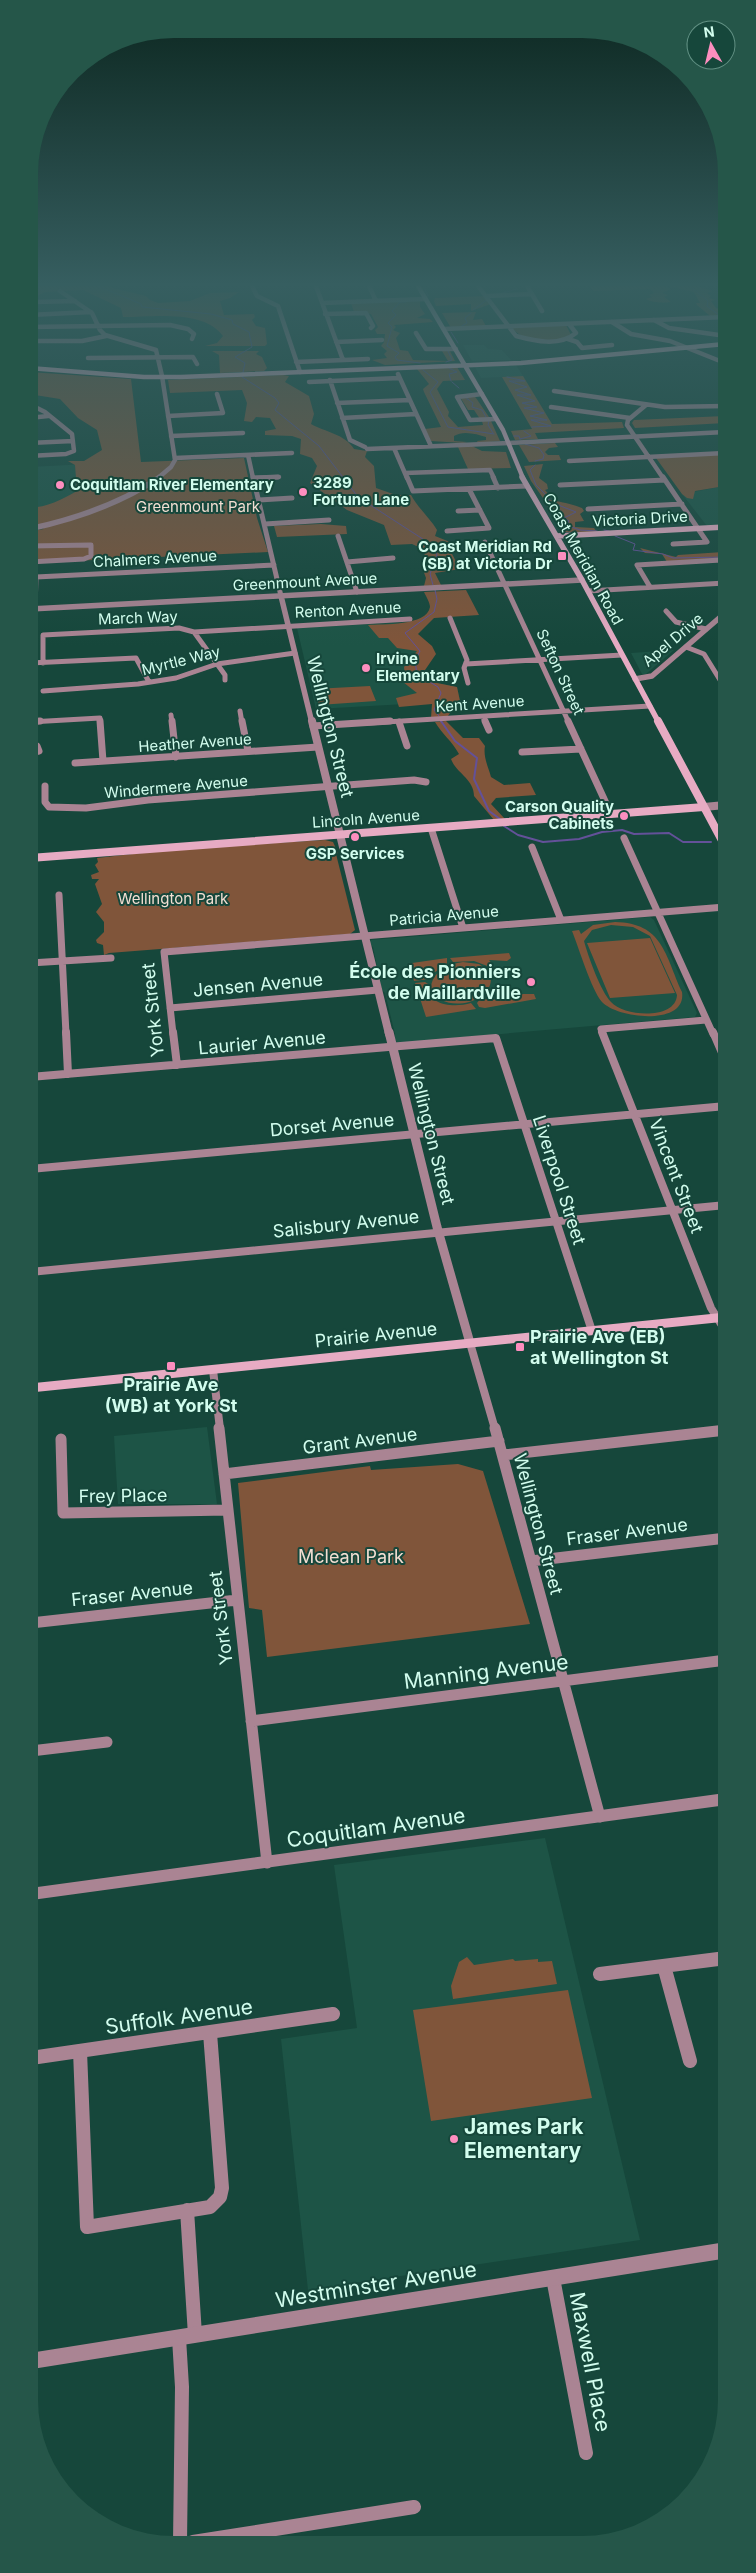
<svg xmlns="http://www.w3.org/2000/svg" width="756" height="2573" viewBox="0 0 756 2573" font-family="Inter,sans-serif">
<rect width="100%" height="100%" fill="#16473b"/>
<path fill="#1d5446" d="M463,345h21l4,4 14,1 9,10 -39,1z
M516,365l7,11 -42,2 -6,-11z
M88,464l3,17 -26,24 -36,6v-44z
M725,486v39l-18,1 -25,-32z
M413,622l16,40 -6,11 4,8 30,6 3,14 -144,8 -19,-81z
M674,650l-28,24h-4l-11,-21z
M650,917l4,3 43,93 -2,4 -297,26 -3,-2v-7l-10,-41 -3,-3 -9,-43 -3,-3 1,-4z
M207,1427l10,77h-99l-4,-68z
M545,1838l95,402 -332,50 -27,-251 76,-11 -23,-163z"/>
<path fill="#80553a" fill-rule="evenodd" d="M29,286h81l3,2 33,8 4,4 8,3 32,-2 20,-8 29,-1 -9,6 -10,3 4,14 30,-1 1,3 -3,3 4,6 9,2 2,16 -2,2h-60l12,-3 6,-7c-19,-27 -70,-19 -100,-19l-2,-9 -38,-18 -38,2 -16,8z
M589,286h75l7,3 -9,4 6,2 -4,2 7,5c-9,1 -18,1 -25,-3l6,-2 -3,-2 5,-2 -4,-4 -56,2z
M669,286h28l15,5 -5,2 4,3 -2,2 6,2 -4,1 5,7 9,3v4l-15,1 -13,-11 -1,-2h4l-6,-11z
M486,296l5,8 -20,7v-7l-35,2 -2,-5 1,-3z
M420,301v6l5,7 -8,4 13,1 3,3 -39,3 2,2 -3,3 7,3 -4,5 4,12 8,1 5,9 35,1 -6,-10h8l5,10 -70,4 -13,-5 15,-2 -3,-4 3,-3 -6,-5 3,-4 1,-8h-8l-2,-4 3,-3 -7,-13 -17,-2 -3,-9z
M476,312l-3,8 9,-1 4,7 -35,2 -9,-15z
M566,325l5,10c-16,9 -47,8 -59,-7z
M212,351h47l-3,3 6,3 5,11 -3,3 -44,2 -1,-18z
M457,367l8,13 -22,1 -6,8 12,23 -1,4 10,11 25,-2 -1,-4h9l9,20 -22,2 -1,-2 9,-1v-3c-9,-3 -23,-7 -32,-1v5l13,1 -4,1 -32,-2 -6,-12 16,-2 -17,-35 -1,-3 6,-5 -12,-15z
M29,372l102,7 10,83 103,-4 13,60 11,34 -239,11v-32l15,-2 -6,-3 -9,1v-19c19,-1 32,-8 48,-17l-2,-26 -7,-4h16l18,-11 -5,-20 -19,-12 -18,-19 -25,-4 -6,-6z
M283,375l6,1 -4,6 24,14 5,18 -3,10c14,8 34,10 43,25l13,2 -2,6 9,9 2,22 20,7h15c7,13 19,23 26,35l-2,6 15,6 1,10 9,17 -25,4 6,12 -17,1 2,-8 -3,-8 2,-20 -13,-6 -21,1 -7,-20 -37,-15 -37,-27 7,-17 -5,-8 -12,-4 1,-15 -9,-3 -27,-1v-4l11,-2 -6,-11 -14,-1 -4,5 -8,-1 3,-18 -5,-13 -72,3 -2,-13z
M523,376l29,48 70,-2 2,6 -89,5 3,6 -23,1 -4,-9 21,-2 -30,-52z
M474,396l2,2 13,19 -9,2 -6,-9h-6l-8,-13z
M725,416v7l-90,5 -3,-5 2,-3z
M555,443l3,4 -9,1 -4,4 3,3h11l2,5 -32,2 -10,-17z
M472,446l10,5 24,1 5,16 -43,1 -10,-22z
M725,454v32l-30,5 -2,8 -6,-1 -5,-4 -26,-36z
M543,464l-4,14 8,6 1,5 -3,1 6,7 -8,1 -12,-17 -7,-15z
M543,499c8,0 32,6 39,9l2,3 -4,3 4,7 -9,1v5l19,1 3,4h-33z
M321,524l25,2 1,8 -70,3 -3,-11z
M640,548l36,9 2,-2 45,-3 2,1v7l-58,2 -5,-8 -17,-1z
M466,590l13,25 -45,3 -16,16 14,12 4,8 -13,19 4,8 30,6 3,14 -13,16 -16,1 1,-14 -33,3 -3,-9 21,-5 -14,-11 2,-6 -1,-9 13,-16 -20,-3 -9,-10h-9l-11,-13c14,-1 59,1 62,-18 0,-4 -4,-11 -6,-15z
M370,686l6,15 -57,4 -5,-16z
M446,721l17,17h16l6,8c-2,11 3,20 6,31l13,8 26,-2 6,12 -40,3 -5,6 14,15 -11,1 -20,-24c0,-17 -18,-23 -23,-37l8,-5c-7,-13 -17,-20 -24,-32z
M325,840l8,2 5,11 -2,1 19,76 -5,4 -241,19 -5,2 -1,-10 -6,-2 -1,-3 8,-8v-10l-8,-10 6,-8 -7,-20 4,-5h-7l-1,-4 8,-3 -4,-7 3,-3 -1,-4 80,-9z
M615,922c48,1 50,33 67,70 5,34 -64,27 -80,10 -11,-13 -23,-54 -30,-71l7,-1 2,4 12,-9zM611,925l22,2 17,9 27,59c-1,25 -53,22 -66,7 -10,-10 -23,-46 -27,-61l8,-11z
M650,938l25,55 -65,5 -23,-55z
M509,953l2,5 -4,3 -18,-1 4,5 -3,2 -16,-6 -21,1 -3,-4z
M447,958v6l-12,8 -10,-2v3l8,1 -4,5 -15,2 -4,-15 2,-3z
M463,962l16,2 10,7c13,30 -46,46 -58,18 0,-17 18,-25 32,-27z
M425,982l3,2c-1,22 26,24 43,19l5,6 -50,8 -11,-34z
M501,988l6,2 -3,2 2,2h28l2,5 -51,9 -6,-1 -2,-4 3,-4 23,1 -6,-9z
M458,1464l25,7 47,153 -263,33 -5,-47 -13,-2 -11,-125 132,-17 1,4z
M467,1957l7,8 39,-6 2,2 23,-2v3l14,-1 5,23 -104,15 -2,-13 8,-24z
M568,1990l24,108 -161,23 -18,-111z"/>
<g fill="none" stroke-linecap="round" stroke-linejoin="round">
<path stroke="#635199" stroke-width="1" d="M98,286l43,18 1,3 69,7 21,6 1,4 16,8 3,15 -17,10 10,6 -3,14 33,21 4,5 -4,7 44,36 39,51 74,48 5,10 -7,19 3,11
M423,286l5,10
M690,286l18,15 -1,5 13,10
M499,294l18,-5
M406,302h-6l-8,9 4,4 -8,8 4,4 -5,19 12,7 -4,4 2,3 23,3
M473,310l15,-11
M460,327l7,-4 -2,-5 6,-5
M451,332l7,11
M446,362l6,-2 -4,-9
M449,368l8,4 -8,2 2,7
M423,370l15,12 -8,10 18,35 46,7
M507,377l18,4h-16l18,6 -12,3 16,5h-14l18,6 -13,2 15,4 -13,1 20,5 -14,3 17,4h-16l20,6 -19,1
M452,382l7,6
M465,397l8,6 -1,4 10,3 4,7
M489,421l-1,4 5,8
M514,436h5l1,3
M520,439l11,-3 -7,-5
M525,444l14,4 5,7 -1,4 -8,2
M535,465l-5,5 6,15 12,12
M549,499l-1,2 28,11 -12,6 5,3 -3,4 14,5 17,1
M604,530l5,1
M615,536l20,8 -2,6 30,4 10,4 52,-1
M435,590l2,9 -3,13 -29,21 15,18 -5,10 2,13 21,13 3,6 -7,17 5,6
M441,721l1,2"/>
<path stroke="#635199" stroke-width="2" d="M441,721l14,20 22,17 -3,21 15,32 11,8
M504,826l14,9 25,7 36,-3 23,-7 20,-2 12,4 35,-1 14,9h28"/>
<path stroke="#aa8493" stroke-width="4.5" d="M252,286l5,10 21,10 22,66
M316,286l27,74
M369,286l7,15
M478,286l38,50c19,5 43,11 60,-3l-7,-9
M527,286l15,25
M60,291l32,22 8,17 5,5 51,15 6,26
M487,296l45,-2
M34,302l41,-1
M322,303l103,-4
M325,314l41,-1 7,13 -2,2
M29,315l62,-3
M654,320l15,8 50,7
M29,327l141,-2 18,4 6,5 -2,5
M444,329l281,-12
M416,333l10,16h30
M568,339l9,3 5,6 30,-3
M29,341h53l24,-5
M336,342l46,-2
M88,358l105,-1 4,7
M296,362l72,-3
M398,374l33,72
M330,380l20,60 15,7
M309,382l90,-4
M554,391l111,16 60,-1
M482,394l-25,3 13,23 26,-1
M337,403l73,-3
M29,404l16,8 27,22 2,17 -8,3 -37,2
M646,405l-18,15 -1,5 36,53
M551,407l79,11
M168,416l55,-3 -6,-19
M29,418l19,-2
M342,418l74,-4
M171,436l72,-3
M29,443l44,-2
M394,448l13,30
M367,449l142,-6
M248,455l5,23
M175,458l117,-5
M569,461l156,-8
M405,473l85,-3 4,8
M254,478l25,-1"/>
<path stroke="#aa8493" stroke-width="5" d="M253,477l28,119
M407,477l6,14 114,-5
M493,477l5,11
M663,477l44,65 -34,2
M254,478l24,-1
M560,485l105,-5
M259,500l33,-2
M588,509l94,-5
M458,511l22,-1
M265,524l64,-4
M447,531l42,-3 -20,-39
M338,536l19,56
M485,542l84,181
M29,546l62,-1v11l-7,3 -55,3
M347,562l46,-4
M650,587l-13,-22 84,-5 4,5
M588,591l137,-8
M35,609l1,-32 238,-12
M666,611l10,11 30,7
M450,618l17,42 -3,8 4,15
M194,632l216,-13
M686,647l18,7 21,34
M30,663l106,-5 13,24
M43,663v-28l136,-7 15,4 31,43v5
M466,664l156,-9
M43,691l95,-7 38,-6 41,-14 78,-11
M240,711l2,12
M171,715l1,8
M483,717l3,6
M30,722l70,-4v5
M369,723l281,-17"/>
<path stroke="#aa8493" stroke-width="7" d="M100,721l3,40
M172,721l4,36
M242,721l6,30
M485,721l4,9
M568,721l43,93
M30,722l10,-1
M399,722l8,24
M313,726l77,-5
M30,746h7l2,5 -9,2
M522,752l59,-3
M75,763l243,-16
M45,786v16l4,5 37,1 62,-8 266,-20 12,2
M431,828l32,100
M624,838l89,196
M532,847l29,73
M59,895l7,139
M30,963l81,-5
M170,1008l208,-18
M173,1034l-9,-82 561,-45
M603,1034l-2,-5 105,-9"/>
<path stroke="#aa8493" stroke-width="8" d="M66,1032l2,42
M173,1032l4,33
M602,1032l109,276 15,24
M713,1032l13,30
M30,1077l466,-39 96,293
M30,1169l696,-63
M30,1272l696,-67
M470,1343l25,86
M213,1370l7,59"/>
<path stroke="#aa8493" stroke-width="11" d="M219,1428l48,435
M495,1428l105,389
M61,1439l2,74 164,-3
M503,1455l223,-25
M224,1474l275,-33
M531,1561l195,-23
M31,1623l206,-23
M251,1721l475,-61
M31,1751l76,-9"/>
<path stroke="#aa8493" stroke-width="14" d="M664,1966l26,95
M600,1974l126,-16
M80,2051l7,176 123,-20 10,-10 2,-9 -12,-155
M31,2058l302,-44
M187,2210l8,125
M553,2278l33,175
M179,2338l3,49 -2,155
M193,2542l221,-35"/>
<path stroke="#aa8493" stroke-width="4.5" d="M612,322l19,12 39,7 55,22
M509,443l216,-11
M158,478l13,-11 4,-7 -13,-84"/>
<path stroke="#aa8493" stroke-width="5.5" d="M29,529c47,-10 91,-25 131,-52
M281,596l31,127
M30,609l552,-29
M635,679l17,-3 73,-63"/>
<path stroke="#aa8493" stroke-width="8" d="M312,721l77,313
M704,807l21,-2"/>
<path stroke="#aa8493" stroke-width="9" d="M389,1032l48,195 33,116"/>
<path stroke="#aa8493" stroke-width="12" d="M31,1894l695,-95"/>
<path stroke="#aa8493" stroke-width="16" d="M31,2361l696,-111"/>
<path stroke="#e7abc3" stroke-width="4.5" d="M418,286l85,144 20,48
M29,368l115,9h37l340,-14 204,-19"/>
<path stroke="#e7abc3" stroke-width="5.5" d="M522,477l60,103 77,143
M557,536l168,-9"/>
<path stroke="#e7abc3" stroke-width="8" d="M658,721l67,125
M30,858l674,-51"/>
<path stroke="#e7abc3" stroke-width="9" d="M30,1388l696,-71"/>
</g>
<linearGradient id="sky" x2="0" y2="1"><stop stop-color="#0c2720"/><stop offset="0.44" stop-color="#365e60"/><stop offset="1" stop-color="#365e60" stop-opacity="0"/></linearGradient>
<rect width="756" height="646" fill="url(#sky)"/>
<g fill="#fd8ebf" stroke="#16473b" stroke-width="2">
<circle cx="60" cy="485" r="5"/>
<circle cx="303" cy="492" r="5"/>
<rect x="557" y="551" width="10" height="10" rx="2.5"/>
<circle cx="366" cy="668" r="5"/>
<circle cx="624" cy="816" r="5"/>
<circle cx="355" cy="837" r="5"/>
<circle cx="531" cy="982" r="5"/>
<rect x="515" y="1342" width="10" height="10" rx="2.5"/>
<rect x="166" y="1361" width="10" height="10" rx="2.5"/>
<circle cx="454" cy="2139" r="5"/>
</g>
<g text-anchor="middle" stroke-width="4" stroke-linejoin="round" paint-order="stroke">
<g font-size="15" font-weight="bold" fill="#d2fdee" stroke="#16473b" text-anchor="start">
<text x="313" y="488">3289<tspan x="313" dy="17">Fortune Lane</tspan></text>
<text x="70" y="490">Coquitlam River Elementary</text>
<text x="552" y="552" text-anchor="end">Coast Meridian Rd<tspan x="552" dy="17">(SB) at Victoria Dr</tspan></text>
<text x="376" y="664">Irvine<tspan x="376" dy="17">Elementary</tspan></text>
<text x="614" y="812" text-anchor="end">Carson Quality<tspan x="614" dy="17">Cabinets</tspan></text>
<text x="355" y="859" text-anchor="middle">GSP Services</text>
</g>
<g font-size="15" fill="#f3ded2" stroke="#16473b">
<text x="198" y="512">Greenmount Park</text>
<text x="173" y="904">Wellington Park</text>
</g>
<g font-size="15" fill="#d2fdee" stroke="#16473b">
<text transform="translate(640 519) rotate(-3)" y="5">Victoria Drive</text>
<text transform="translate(155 559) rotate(-3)" y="5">Chalmers Avenue</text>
<text transform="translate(583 559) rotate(61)" y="5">Coast Meridian Road</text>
<text transform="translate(305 582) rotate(-3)" y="5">Greenmount Avenue</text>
<text transform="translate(348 610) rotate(-3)" y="5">Renton Avenue</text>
<text transform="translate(138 618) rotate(-2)" y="5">March Way</text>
<text transform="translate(673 640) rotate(-40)" y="5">Apel Drive</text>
<text transform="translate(181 661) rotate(-14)" y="5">Myrtle Way</text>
<text transform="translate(560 672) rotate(65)" y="5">Sefton Street</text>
<text transform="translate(480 704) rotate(-4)" y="5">Kent Avenue</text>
<text transform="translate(195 743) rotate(-4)" y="5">Heather Avenue</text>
<text transform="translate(176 787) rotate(-5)" y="5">Windermere Avenue</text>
<text transform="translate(366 819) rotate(-4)" y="5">Lincoln Avenue</text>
<text transform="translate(444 916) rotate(-5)" y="5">Patricia Avenue</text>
</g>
<g font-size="18" fill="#d2fdee" stroke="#16473b">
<text transform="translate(330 727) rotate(76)" y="6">Wellington Street</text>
<text transform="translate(258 985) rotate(-5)" y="6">Jensen Avenue</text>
<text transform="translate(153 1010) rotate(-96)" y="6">York Street</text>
<text transform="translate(262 1043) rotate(-5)" y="6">Laurier Avenue</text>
<text transform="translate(332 1125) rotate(-5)" y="6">Dorset Avenue</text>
<text transform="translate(431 1134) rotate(76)" y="6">Wellington Street</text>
<text transform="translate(676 1176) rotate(69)" y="6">Vincent Street</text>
<text transform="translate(559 1180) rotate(72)" y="6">Liverpool Street</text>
<text transform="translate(346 1224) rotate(-6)" y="6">Salisbury Avenue</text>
<text transform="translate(376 1335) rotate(-6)" y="6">Prairie Avenue</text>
<text transform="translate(360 1441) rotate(-7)" y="6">Grant Avenue</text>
<text transform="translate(123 1496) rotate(-1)" y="6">Frey Place</text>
<text transform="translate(538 1524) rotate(75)" y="6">Wellington Street</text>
<text transform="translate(627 1532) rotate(-7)" y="6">Fraser Avenue</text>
<text transform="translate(132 1594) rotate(-6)" y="6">Fraser Avenue</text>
<text transform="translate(221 1618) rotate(-97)" y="6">York Street</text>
</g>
<g font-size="18" font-weight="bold" fill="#d2fdee" stroke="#16473b" text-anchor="end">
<text x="521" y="978">École des Pionniers<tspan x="521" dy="21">de Maillardville</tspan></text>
<text x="530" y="1343" text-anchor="start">Prairie Ave (EB)<tspan x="530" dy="21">at Wellington St</tspan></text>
<text x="171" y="1391" text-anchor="middle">Prairie Ave<tspan x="171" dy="21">(WB) at York St</tspan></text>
</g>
<g font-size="18" fill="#f3ded2" stroke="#16473b">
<text x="351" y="1563">Mclean Park</text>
</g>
<g font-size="21" fill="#d2fdee" stroke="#16473b">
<text transform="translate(486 1672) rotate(-7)" y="7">Manning Avenue</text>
<text transform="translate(376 1828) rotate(-8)" y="7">Coquitlam Avenue</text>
<text transform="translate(179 2017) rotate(-8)" y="7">Suffolk Avenue</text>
<text transform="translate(376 2285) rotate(-9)" y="7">Westminster Avenue</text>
<text transform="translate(590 2362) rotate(79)" y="7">Maxwell Place</text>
</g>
<g font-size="21" font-weight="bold" fill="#d2fdee" stroke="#16473b" text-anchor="start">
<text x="464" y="2134">James Park<tspan x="464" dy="24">Elementary</tspan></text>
</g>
</g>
<path d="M0 0H756V2573H0ZM174 38H582A136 136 0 0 1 718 174V2400A136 136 0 0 1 582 2536H174A136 136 0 0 1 38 2400V174A136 136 0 0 1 174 38Z" fill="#255649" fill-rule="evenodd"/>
<g transform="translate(711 45) rotate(352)"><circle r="24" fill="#16473b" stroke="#619083"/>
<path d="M0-4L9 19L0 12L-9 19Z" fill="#fd8ebf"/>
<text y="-8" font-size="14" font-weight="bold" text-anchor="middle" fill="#d2fdee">N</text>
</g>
</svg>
